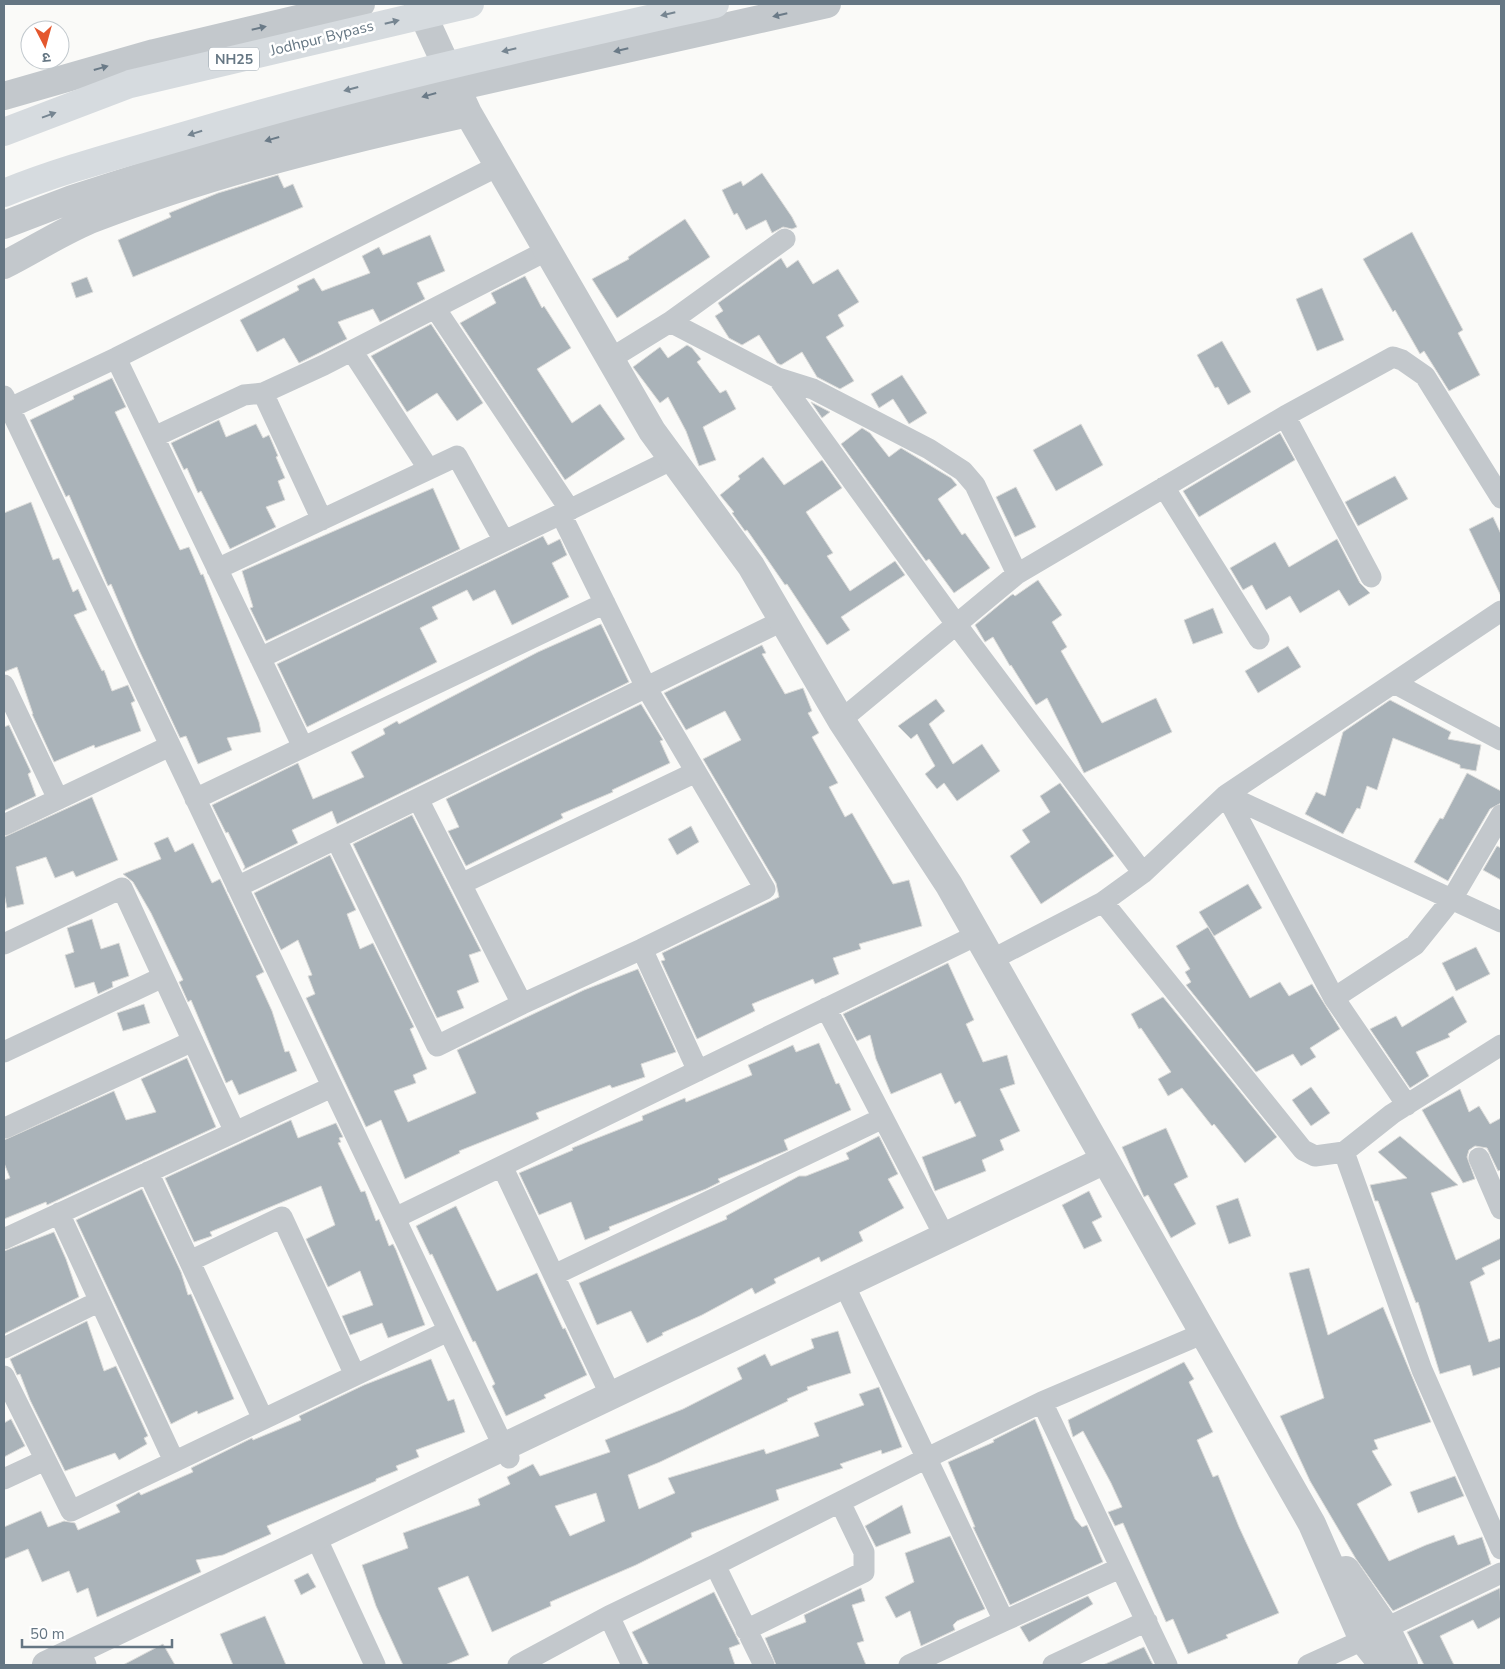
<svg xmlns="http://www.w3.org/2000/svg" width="1505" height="1669" viewBox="0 0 1505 1669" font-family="'Nunito Sans','Noto Sans Devanagari',sans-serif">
<rect width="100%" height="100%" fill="#fafaf8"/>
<path fill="#aab3b9" stroke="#dcdcda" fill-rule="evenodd" d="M762,173l30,44 5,10 -5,2 -9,-2 -11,6 -6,-13 -20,10 -9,-17 -3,2 -12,-25 19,-9 2,5z
M278,175l6,13 9,-4 10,23 -170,70 -15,-37 53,-23 -2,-4 49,-20z
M685,219l25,38 -93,61 -25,-39 37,-20 -1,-2z
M1412,232l51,98 -5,3 22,42 -31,16 -25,-40 -4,3 -25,-44 -2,2 -30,-53z
M430,235l15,36 -28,12 8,16 -45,23 -7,-13 -35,13 9,17 -48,24 -15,-25 -27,14 -17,-32 59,-30 -2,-4 17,-8 8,13 48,-18 -8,-17 17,-9 4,8z
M781,258l6,10 11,-8 15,24 25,-15 21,33 -21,13 6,11 -18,11 28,44 -14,8 -23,-12 -15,-25 -21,13 -4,-2 -18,-28 -17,10 -13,-7 -14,-22 8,-5 -5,-8z
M525,276l17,32 2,-2 27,42 -34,21 35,54 28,-19 25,35 -60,41 -105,-157 36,-20 -5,-10z
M87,277l6,15 -17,6 -5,-15z
M1322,288l22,52 -27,11 -21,-52z
M431,324l52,79 -26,18 -20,-28 -30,19 -36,-56z
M1222,341l29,51 -23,13 -10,-18 -3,1 -18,-33z
M687,345l5,3 9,11 -4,3 23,31 6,-3 10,19 -33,18 13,33 -17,6 -13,-35 -18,-34 -8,6 -27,-36 27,-20 8,11z
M902,375l25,38 -18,11 -16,-25 -14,9 -8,-14z
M112,378l14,29 -11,5 65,138 9,-3 12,28 2,-1 56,148 2,10 -34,6 5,12 -34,14 -12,-28 -6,2 -42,-90 -27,-64 -3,2 -39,-91 -3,2 -36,-77 44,-21 -1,-3z
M811,402l19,10 -8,6z
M219,420l7,17 30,-13 7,14 6,-3 9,21 -2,1 9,21 -7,3 7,19 -19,7 10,20 -46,22 -29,-58 -3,2 -11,-25 -3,2 -13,-27z
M1081,424l22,41 -47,26 -23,-41z
M862,428l8,5 19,24 12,-9 50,30 6,7 -19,14 24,36 3,-2 25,35 -36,25 -25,-34 -3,2 -85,-117z
M1280,433l15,27 -96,57 -16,-26z
M763,457l21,28 38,-25 20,28 -36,24 27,41 -6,3 23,35 45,-30 10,14 -64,42 9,13 -23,15 -40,-61 -2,1 -38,-55 -2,1 -13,-18 2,-1 -14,-17 20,-16 -2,-3z
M1395,476l13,23 -50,27 -13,-24z
M1016,487l20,40 -21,10 -19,-40z
M433,488l27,61 -194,92 -16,-33 3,-1 -11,-36z
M31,502l22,58 6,-2 14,34 5,-3 9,21 -13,5 28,56 2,-1 8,21 16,-6 7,16 -4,2 10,28 -46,17 -1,-3 -40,17 -22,-48h1l-16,-47 -13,5v-159z
M1493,517l8,17v62l-32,-67z
M543,536l5,9 12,-6 7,16 -15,8 17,34 -57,28 -17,-35 -22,11 -6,-11 -35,17 6,12 -18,9 17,34 -130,65 -30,-63z
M1337,539l23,44 10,10 -21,13 -10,-16 -39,23 -10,-17 -24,14 -14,-25 -9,5 -13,-22 45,-26 14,25z
M1038,580l24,35 -10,7 15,25 -6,4 41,72 54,-25 16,34 -88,41 -37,-75 -11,7 -25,-40 -1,1 -17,-29 -8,5 -10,-17 35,-29 3,-2 2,2z
M1213,608l10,25 -30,11 -9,-24z
M601,624l28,58 -292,142 -5,-13 -40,19 6,13 -55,27 2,-3 -17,-35 -2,1 -14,-28 86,-42 15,36 51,-22 -13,-25 34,-18 -2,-5 14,-8 2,3 139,-72z
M762,645l4,8 -4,1 23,40 18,-6 9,23 -4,2 11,20 -7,4 26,46 -9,4 16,30 7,-4 41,71 16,-4 13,46 -63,18 2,5 -28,9 6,16 -24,10 -2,-5 -61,25 3,7 -58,28 -36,-78 4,-1 -3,-7 117,-56 -3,-14 -73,-124 38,-19 -16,-29 -39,19 -22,-37z
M1288,646l13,21 -43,26 -13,-22z
M936,699l9,12 -16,13 24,40 29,-20 18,27 -43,30 -13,-18 -7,6 -12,-15 10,-8 -18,-32 -6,5 -13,-13z
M1390,700l61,32 -3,7 33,6 -5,26 -16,-3v-3l-67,-27 -16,52 -10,-4 -7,23 -3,-1 -14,26 -38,-20 11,-22 9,4 18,-64z
M641,704l22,36 -3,1 10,22 -58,27 1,2 -52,22 2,4 -97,48 -18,-35 11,-4 -13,-28z
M9,725l22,47 -3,2 8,22 -32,15v-84z
M1467,773l34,18v12l-11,6 -42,72 -34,-19 26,-44 3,1z
M1060,783l54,73 -73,48 -31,-48 20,-14 -8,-12 28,-18 -10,-16z
M92,797l26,63 -42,17 -3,-6 -18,7 -9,-21 -30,10 8,37 -17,4 -3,-15v-56z
M412,815l69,136 -12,4 10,27 -22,9 7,17 -27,10 -84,-174z
M691,826l8,16 -22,13 -9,-16z
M168,837l7,15 18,-9 19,40 8,-4 44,93 -8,4 16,35 13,41 4,-1 8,20 -58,24 -7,-15 -6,3 -35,-83 -3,2 -9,-20 4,-2 -32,-67 -18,-31 -10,-8 38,-15 -7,-16z
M1497,846l4,2v32l-18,-10z
M330,855l26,55 -9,4 13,35 13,-6 41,84 -4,2 17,40 -14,6 3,8 -22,8 14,31 68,-29 -19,-43 127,-60 54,-21 38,83 -35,12 4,13 -33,11 -2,-3 -74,28 3,6 -80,32 1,2 -55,26 -24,-59 -15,7 -45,-96 -15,-33 9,-4 -7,-18 4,-1 -14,-35 -17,10 -27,-57z
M1248,884l14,24 -48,28 -15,-24z
M92,919l9,30 18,-6 10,33 -17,6 1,5 -15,7 -4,-12 -19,6 -10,-33 9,-3 -7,-24z
M1208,927l42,71 30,-16 9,14 23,-12 28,45 -30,19 6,9 -15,9 -8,-12 -37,18 -70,-87 5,-3 -6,-10 5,-3 -14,-23z
M1476,947l14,27 -34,17 -14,-28z
M948,963l26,57 -8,4 17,38 24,-7 8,29 -15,5 20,42 -20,9 4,10 -22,10 4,11 -51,20 -13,-34 54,-21 -16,-35 -5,3 -14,-31 -50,21 -15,-35 -6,-24 -13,6 -14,-27z
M1453,996l14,26 -19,12 2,3 -34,15 13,24 -19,12 -40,-59 26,-13 6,11z
M1163,997l114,140 -32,26 -31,-39 -2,2 -30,-38 -14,8 -10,-17 13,-7 -30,-44 -2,1 -8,-15z
M144,1004l6,19 -27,8 -6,-18z
M819,1043l17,41 3,-1 12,27 -67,30 4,10 -70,29 2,3 -14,7 -97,38 1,3 -25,10 -14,-38 -32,13 -20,-42 54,-23 -1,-2 71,-28 -1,-4 43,-18 1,4 66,-27 -4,-10 21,-9 24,-11 3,7z
M187,1058l29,69 -169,78 -1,-3 -42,17v-39l6,-2 -6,-15v-23l110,-49 12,29 30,-8 -15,-33z
M1311,1087l19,26 -19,13 -19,-26z
M1460,1089l9,23 10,-6 11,18 11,-6v52l-3,1 -11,-23 -12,-2 -6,4 -2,7 8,22 -12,4 -41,-73z
M291,1120l7,18 38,-15 7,14 -4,1 2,4 -3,1 23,49 4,-1 11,30 3,-2 10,27 4,-2 3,6 29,75 -37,13 -6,-15 -32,12 -8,-19 31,-11 -13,-34 -32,16 -22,-48 29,-14 -14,-39 -111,46 2,4 -18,6 -29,-64z
M1166,1128l22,49 -14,7 22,40 -25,14 -23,-43 -4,2 -22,-50z
M879,1136l19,38 -10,5 16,29 -45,24 4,9 -42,21 -2,-5 -45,22 2,4 -21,11 -3,-6 -50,27 -40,18 1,2 -16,8 -16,-32 -34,14 -18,-42 148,-64 -1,-3 73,-40h7l43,-17 -3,-6z
M1400,1136l58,49 -27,8 25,67 45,-22v21l-19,9 3,6 -15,8 19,60 12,-4v29l-28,9 -3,-11 -30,9 -22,-72 -2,1 -38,-102h-3l-5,-16 37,-7 -29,-26z
M142,1189l39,83 7,23 3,-1 43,105 -36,15 -1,-3 -26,13 -95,-204z
M1089,1191l13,26 -10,5 10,19 -18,8 -22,-44z
M1238,1198l13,38 -22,8 -13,-38z
M456,1206l41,85 40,-18 26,56 2,-1 22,47 -43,20 2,3 -40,18 -14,-30 3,-2 -20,-43 -2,1 -41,-88 -2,1 -14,-29z
M54,1232l12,27 13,38 -75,37v-83z
M1309,1268l19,67 55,-28 48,115 -57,18 4,9 -6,2 20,34 -35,19 32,57 37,-16 28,-10 4,10 24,-8 9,27 -98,47 -37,-52 -46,-78 -30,-65 44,-18 -35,-125z
M87,1321l17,50 12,-5 32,70 -4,2 3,6 -28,16 -4,-7 -50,18 -35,-71 -10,-26 -3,1 -7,-16z
M838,1331l13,42 -44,14 1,3 -21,9 1,2 -128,61 -32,13 11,34 36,-16 -7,-15 96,-29 2,5 53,-18 -5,-13 50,-18 -5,-11 20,-7 23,60 -20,7 -1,-4 -41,14 3,4 -67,22 3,10 -88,33 1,4 -56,28 -86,37 1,4 -59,26 -24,-56 -30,12 31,67 -24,10h-42l-27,-59 -14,-41 46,-17 -5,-15 77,-28 -2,-6 32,-15 -3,-7 26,-13 7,12 70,-24 -5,-12 78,-31 59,-30 -5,-11 28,-14 6,12 43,-18 -3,-9zM596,1493l9,28 -35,15 -15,-30z
M431,1359l17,42 6,-2 11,33 -49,18 3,7 -23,9 2,4 -22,9v2l-109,45 4,8 -48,21 -27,5 5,12 -104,45 -9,-29 -11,5 -8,-22 -27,11 -14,-33 -24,10v-32l37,-16 7,16 16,-6 11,2 3,7 42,-18 -4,-7 20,-11 3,-2 2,3 52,-23 -2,-4 61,-30 1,2 48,-20 -2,-4 65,-31z
M1184,1362l10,17 -5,3 24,50 -16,8 16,37 5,-2 21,52 40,86 -53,22 2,3 -40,16 -15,-35 -7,3 -43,-99 -8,3 -7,-14 14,-5 -11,-24 -28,-52 -10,6 -5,-17z
M11,1419l14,27 -21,11v-34z
M1035,1419l40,100 7,8 5,-2 16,37 -93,43 -37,-78h2l-27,-65 46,-20 -1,-2z
M1455,1476l9,20 -46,17 -8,-21z
M902,1505l9,28 -35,14 -11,-21z
M950,1536l35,73 -28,12 -4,4 2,5 -34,16 -11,-35 -14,7 -11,-21 29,-15 -9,-29z
M308,1573l8,14 -15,8 -7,-15z
M861,1588l4,13 -13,4 12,36 -7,2 9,22h-90l-11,-27 41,-16 -2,-7z
M1500,1588l1,29 -23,12 -5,-9 -33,16 14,29h-30l-17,-33z
M714,1592l26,52 -11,4 6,17h-86l-17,-33z
M1088,1596l5,8 -64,38 -9,-15z
M265,1616l21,49h-53l-13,-31z
M163,1644l12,21h-52z
M1144,1647l9,18h-50z"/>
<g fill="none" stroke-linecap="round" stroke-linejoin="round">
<path stroke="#c3c8cc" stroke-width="21" d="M435,308l135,202
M670,322l115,-83
M352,351l76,117
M116,358l187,389
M610,359l60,-37 108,56 35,11 116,60 34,22 12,14 42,89
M778,378l178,246 187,249
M263,393l59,127
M4,396l505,1062
M10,408l106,-50 384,-193
M1285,416l86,161
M154,437l90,-42 19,-2 61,-28 224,-115
M673,459l-112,55 85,173 119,202 -123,60 56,122
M1164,487l95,152
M217,569l240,-113 47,85
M260,658l301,-144
M1394,683l107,57
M4,685l54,114
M841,720l176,-146 268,-158 108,-59 9,3 23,16 76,122
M1226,795l275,-184
M1226,795l275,127
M195,799l410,-196
M418,799l104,205 120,-55
M4,825l166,-79
M336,839l101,207 85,-42
M461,884l235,-112
M237,887l547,-267
M1103,902l40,-29 83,-78 108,203 73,107
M4,944l118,-56 113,244
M991,960l112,-58 200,248 12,6 29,-4 78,218 79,179
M1334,998l81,-53 37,-46 49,-84
M826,1008l119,229
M4,1052l159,-75
M5,1128l188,-87
M1344,1152l48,-38 109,-69
M1479,1158l22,51
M502,1166l109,230
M148,1172l115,247
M59,1213l115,248
M395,1218l582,-283
M4,1239l328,-152
M190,1261l92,-44 73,158
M554,1275l329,-157
M850,1297l154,324 -95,44
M4,1348l96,-47
M4,1376l67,135 377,-180
M1042,1402l125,263
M4,1479l41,-19
M321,1548l54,117
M715,1565l49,100
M609,1616l23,49
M1004,1621l116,-53
M1386,1628l115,-55
M746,1630l118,-58v-20l-24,-50
M79,1649l7,16
M518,1665l91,-49 106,-51 212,-107 115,-56 162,-69
M1053,1665l94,-44
M1308,1665l55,-25"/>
<path stroke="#c3c8cc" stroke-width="28" d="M418,4l50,109 184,318 99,135 90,154 108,165 363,639 51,116 20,25
M4,96l150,-43 207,-49
M4,225l68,-26 109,-35 275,-77 371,-83
M4,265c30,-15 60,-35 91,-47 117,-45 250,-78 373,-105
M1346,1570l40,58 18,37
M46,1665l1059,-505"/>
<path stroke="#d6dbdf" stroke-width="28" d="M4,132l126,-48 340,-80
M4,193c59,-24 122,-40 183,-58 174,-52 351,-91 528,-131"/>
</g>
<defs><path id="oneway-solid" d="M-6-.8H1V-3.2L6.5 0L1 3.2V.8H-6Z" transform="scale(1.25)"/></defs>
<g fill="#768591">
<use href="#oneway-solid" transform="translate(668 14) rotate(167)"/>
<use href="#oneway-solid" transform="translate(392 22) rotate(-14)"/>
<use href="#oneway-solid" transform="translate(509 50) rotate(167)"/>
<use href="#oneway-solid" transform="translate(351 89) rotate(165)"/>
<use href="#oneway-solid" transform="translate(49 115) rotate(-20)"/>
<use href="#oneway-solid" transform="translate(195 133) rotate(163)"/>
</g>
<g fill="#6a7a87">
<use href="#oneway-solid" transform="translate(780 15) rotate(167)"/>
<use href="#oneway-solid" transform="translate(259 28) rotate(-13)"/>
<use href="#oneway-solid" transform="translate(621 50) rotate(167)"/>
<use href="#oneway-solid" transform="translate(101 68) rotate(-16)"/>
<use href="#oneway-solid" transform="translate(429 95) rotate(164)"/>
<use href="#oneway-solid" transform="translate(272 139) rotate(164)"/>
</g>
<g text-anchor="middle" stroke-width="5" stroke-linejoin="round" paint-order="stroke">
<rect fill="#fff" stroke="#939fa8" stroke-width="1" x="209" y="47.5" width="50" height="23" rx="4"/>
<g font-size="14" font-weight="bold" fill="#657683">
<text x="234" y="64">NH25</text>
</g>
<g font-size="15" fill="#657683" stroke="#fff">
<text transform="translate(322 38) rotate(-14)" y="5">Jodhpur Bypass</text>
</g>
</g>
<rect width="1505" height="1669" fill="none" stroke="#657683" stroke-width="10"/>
<g transform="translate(45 45) rotate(174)"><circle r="24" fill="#ffffff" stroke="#c1c8cd"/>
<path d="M0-4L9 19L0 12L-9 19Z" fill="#e4572e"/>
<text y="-8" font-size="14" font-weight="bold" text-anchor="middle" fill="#657683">उ</text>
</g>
<path d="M22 1639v8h150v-8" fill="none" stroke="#657683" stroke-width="2.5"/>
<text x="30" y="1639" font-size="15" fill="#657683" stroke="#ffffff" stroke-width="4" paint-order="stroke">50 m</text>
</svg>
